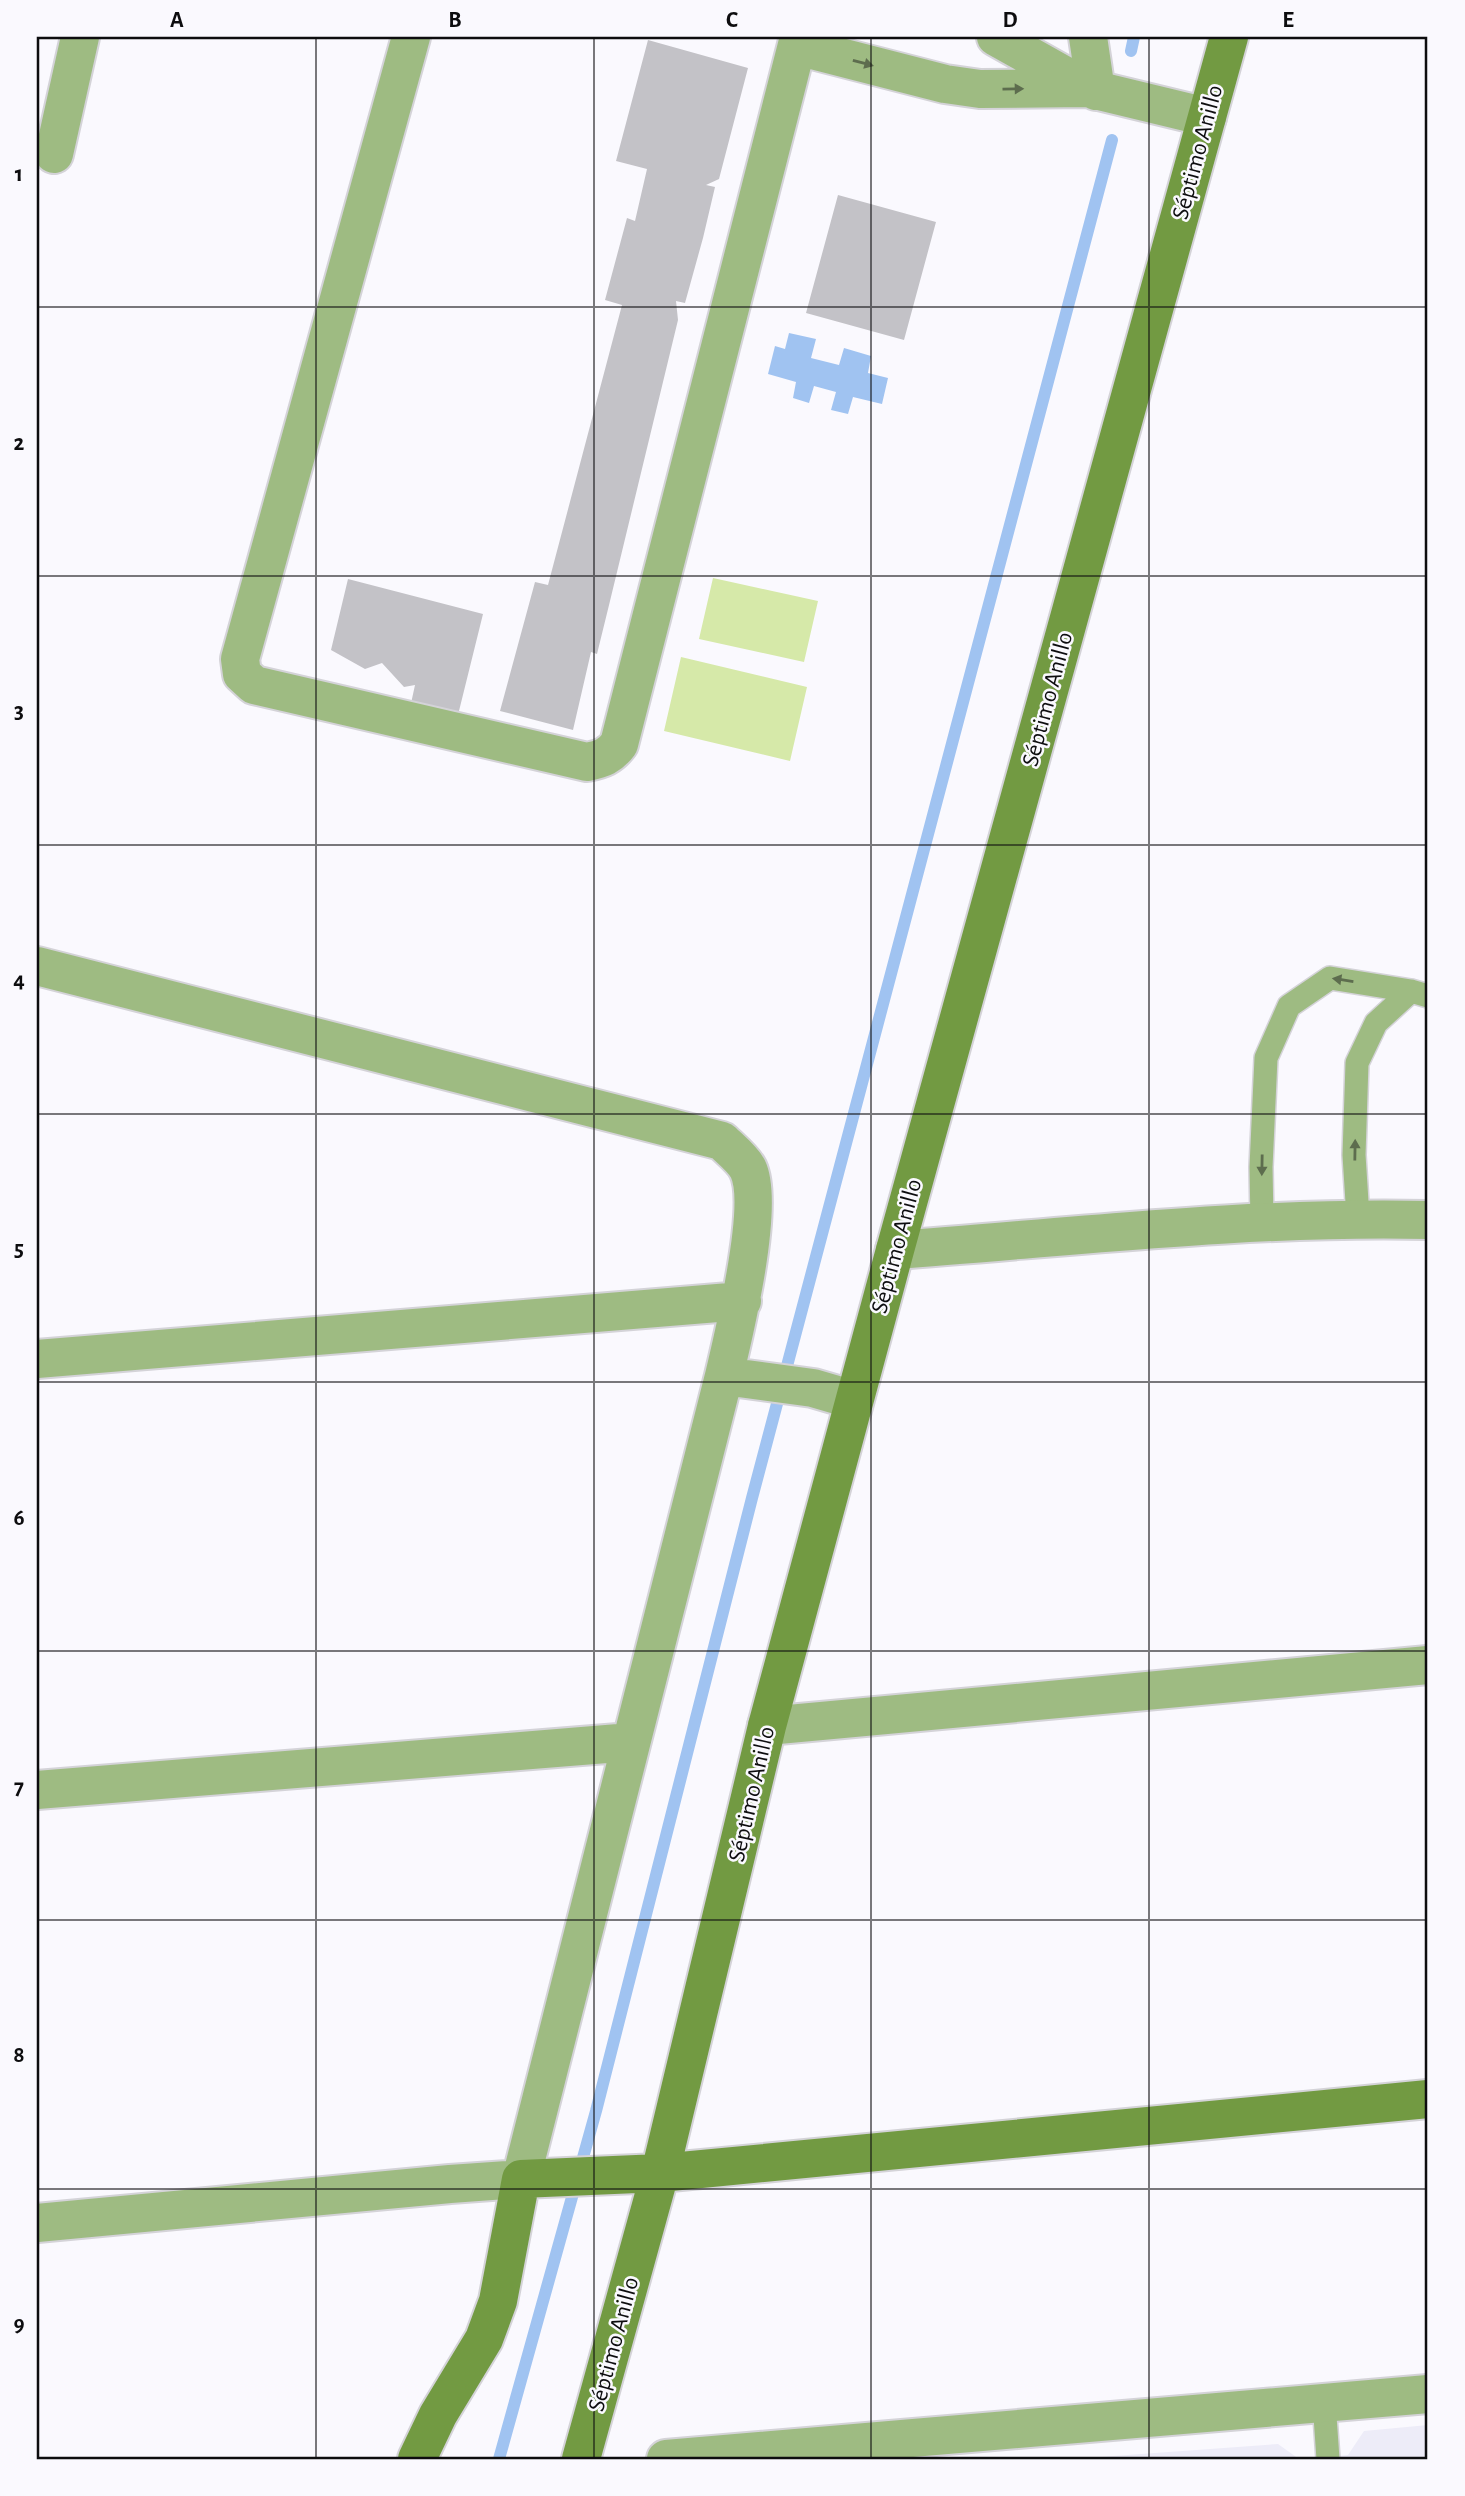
<svg xmlns="http://www.w3.org/2000/svg" width="1465" height="2496" viewBox="0 0 1465 2496" font-family="'Alegreya Sans',sans-serif">
<rect width="100%" height="100%" fill="#faf9fe"/>
<path fill="#edecf8" d="M1428,2425v34h-118l38,-4 16,-24z
M1278,2444l21,15 -213,-1z"/>
<path fill="#d6e9a9" d="M713,578l105,23 -14,61 -105,-23z
M681,657l126,30 -17,74 -126,-30z"/>
<path fill="#a0c3f1" d="M789,333l27,6 -5,19 28,7 5,-17 27,8 -3,17 20,5 -6,26 -29,-7 -5,17 -17,-4 5,-18 -22,-6 -5,17 -16,-5 3,-16 -28,-8 7,-28 10,3z"/>
<g fill="none" stroke-linecap="round" stroke-linejoin="round">
<path stroke="#a0c3f1" stroke-width="12" d="M1131,51l3,-14
M499,2459l97,-348 156,-613 360,-1358"/>
</g>
<path fill="#c3c2c7" d="M648,40l100,28 -29,111 -13,6 9,2 -12,51 -18,65 -9,-2 2,19 -68,281 -13,53 -6,-2 -18,78 -73,-19 35,-129 13,3 74,-280 -17,-5 22,-82 8,3 12,-52 -31,-8z
M838,195l98,27 -32,118 -98,-27z
M348,579l135,35 -26,105 -47,-11 5,-23 -11,2 -22,-24 -17,6 -34,-19z"/>
<g fill="none" stroke-linecap="round" stroke-linejoin="round">
<defs>
<path id="lane" d="M1358,1218l-4,-63 3,-92 19,-40 35,-32
M1262,1222l-1,-55 5,-109 23,-52 41,-28 81,13 17,5
M1324,2402l4,57"/>
<path id="street" d="M411,37l-171,622 2,15 12,11 333,77c15,-3 23,-6 32,-18l180,-707
M996,37l91,51 120,29
M1088,37l8,54
M797,46l148,38 35,5 107,-1
M54,154l26,-117
M37,966l685,175c8,8 21,18 26,28 17,36 -14,165 -24,207l-203,803 -71,5 -413,39
M895,1250c177,-13 355,-34 533,-30
M37,1359l705,-58
M724,1376l89,12 41,12
M767,1726l661,-61
M37,1790l594,-48
M666,2459l762,-65"/>
<path id="secondary" d="M417,2459l21,-44 46,-76 14,-38 23,-122 139,-6 768,-74
M581,2459l79,-286 107,-447 128,-476 334,-1213"/>
</defs>
<use href="#lane" stroke="#d4d3d8" stroke-width="26"/>
<use href="#street" stroke="#d4d3d8" stroke-width="42"/>
<use href="#secondary" stroke="#d4d3d8" stroke-width="42"/>
<use href="#lane" stroke="#9ebb82" stroke-width="23"/>
<use href="#street" stroke="#9ebb82" stroke-width="38"/>
<use href="#secondary" stroke="#729a42" stroke-width="38"/>
</g>
<defs><path id="oneway-solid" d="M-6-.8H1V-3.2L6.5 0L1 3.2V.8H-6Z" transform="scale(1.75)"/></defs>
<g fill="#5d6d4e">
<use href="#oneway-solid" transform="translate(863 63) rotate(15)"/>
<use href="#oneway-solid" transform="translate(1013 89) rotate(-1)"/>
<use href="#oneway-solid" transform="translate(1343 980) rotate(-171)"/>
<use href="#oneway-solid" transform="translate(1355 1150) rotate(-89)"/>
<use href="#oneway-solid" transform="translate(1262 1165) rotate(91)"/>
</g>
<path fill="none" stroke="#0d0d0f" stroke-width="2" stroke-opacity="0.55" d="M316,37v2422M594,37v2422M871,37v2422M1149,37v2422M37,307h1391M37,576h1391M37,845h1391M37,1114h1391M37,1382h1391M37,1651h1391M37,1920h1391M37,2189h1391"/>
<g text-anchor="middle" stroke-width="5" stroke-linejoin="round" paint-order="stroke">
<g font-size="24" fill="#0d0d0f" stroke="#faf9fe">
<text transform="translate(1197 152) rotate(-75)" y="8">Séptimo Anillo</text>
<text transform="translate(1047 699) rotate(-75)" y="8">Séptimo Anillo</text>
<text transform="translate(896 1246) rotate(-75)" y="8">Séptimo Anillo</text>
<text transform="translate(751 1794) rotate(-77)" y="8">Séptimo Anillo</text>
<text transform="translate(613 2344) rotate(-75)" y="8">Séptimo Anillo</text>
</g>
</g>
<rect width="1465" height="2496" fill="none" stroke="#faf9fe" stroke-width="77"/>
<rect x="38" y="38" width="1388" height="2420" fill="none" stroke="#0d0d0f" stroke-width="2.5"/>
<g font-size="23" text-anchor="middle" font-weight="bold" fill="#0d0d0f">
<text x="177" y="27">A</text>
<text x="455" y="27">B</text>
<text x="732" y="27">C</text>
<text x="1010" y="27">D</text>
<text x="1288" y="27">E</text>
<text x="19" y="181">1</text>
<text x="19" y="450">2</text>
<text x="19" y="718">3</text>
<text x="19" y="987">4</text>
<text x="19" y="1256">5</text>
<text x="19" y="1525">6</text>
<text x="19" y="1794">7</text>
<text x="19" y="2062">8</text>
<text x="19" y="2331">9</text>
</g>
</svg>
